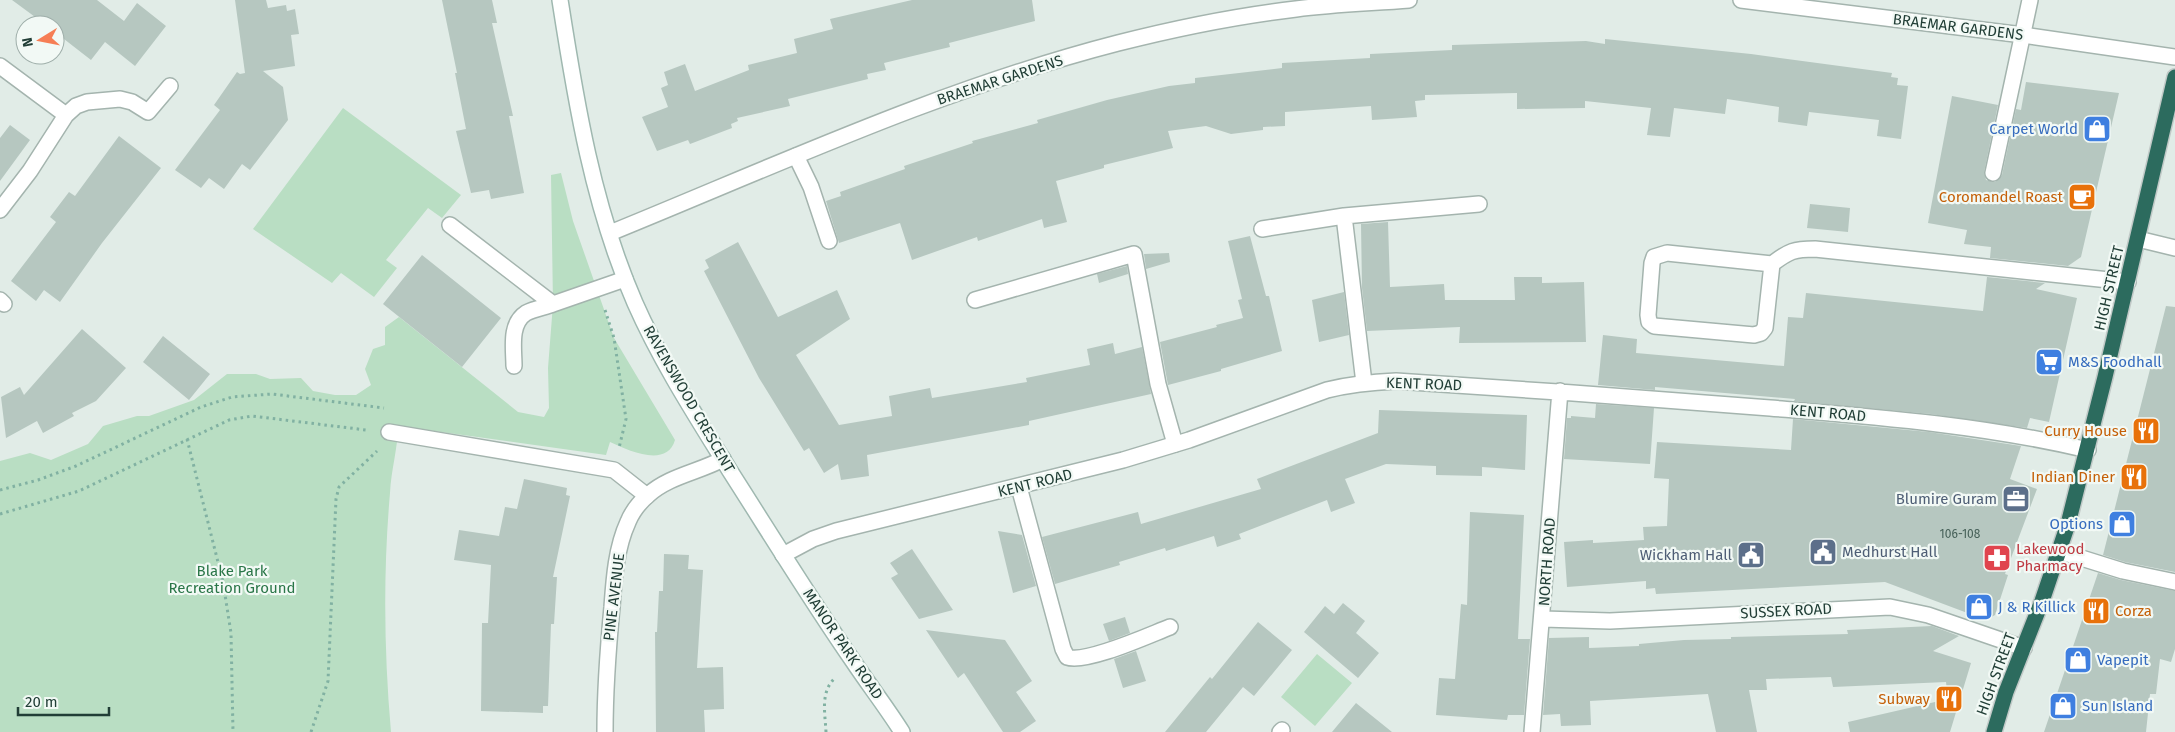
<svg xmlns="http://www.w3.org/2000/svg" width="2175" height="732" viewBox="0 0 2175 732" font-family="'Fira Sans',sans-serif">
<rect width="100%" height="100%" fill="#e1ece7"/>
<path fill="#b9dec3" d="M343,108l118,87 -19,23 -14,-10 -42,52 11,8 -23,29 -33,-24 -9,10 -79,-54z
M561,173l12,48 41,117 61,102c-8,28 -46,11 -65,2l-4,13 -208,-29c0,22 -7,44 -8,67 -7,80 -6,159 1,239h-391v-271l30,-8 21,7 37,-16 15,-18 34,-10h12l45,-16 33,-26h29l14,5 31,-1 12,13 22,4h21l15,-10 -6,-16 8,-20 12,-4v-18l14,-10 119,95 26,5 5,-9 -1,-40 5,-64 -2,-129z
M1317,654l35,29 -37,43 -34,-29z"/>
<path fill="#b6c7c0" d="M12,0h85l27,21 13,-18 29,23 -31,40 -30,-24 -14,18 -36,-28v-7h-9z
M235,0h31l2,8 18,-3 1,6 8,-2 4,25 -8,1 4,31 -32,5 20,16 5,33 -38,50 -8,-6 -18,25 -15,-11 -8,10 -26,-18 45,-60 -6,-5 23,-33 3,2 5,-1z
M442,0h50l5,23h-5l21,93h-4l15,77 -33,6 -2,-9 -18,3 -15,-62 10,-2 -11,-56h2z
M912,0h120l3,21 -86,22 1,4 -66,16 2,7 -19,4 1,5 -80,20 2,7 -53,12 1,3 -7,3 1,4 -42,16 -2,-4 -31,11 -15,-34 26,-10 -7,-19 7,-3 -4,-13 21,-8 10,27 54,-21 -1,-5 49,-12 -3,-14 39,-10 -3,-10z
M1605,39l146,15 141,19 -1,4 7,1 -1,7 11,1 -7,53 -24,-3 2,-16 -70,-8 -2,14 -29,-4 1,-15 -52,-8 -2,15 -51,-6 -4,29 -23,-2 4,-27 -66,-7v7l-68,1v-16l-92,2v5l-10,1 2,16 -45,3 -1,-14 -86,6v14l-22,1v3l-32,4 -25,-8 -38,5 5,17 -69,17v3l-48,13 11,41 -23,6 -2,-9 -64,22 -1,-4 -65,23 -12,-37 -61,20 -13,-42 15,-5 -1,-4 65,-23 -1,-3 69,-23 -1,-2 66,-18 -1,-3 70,-20 62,-14 26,-3v-5l87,-10v-5l88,-5v-4l82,-4v-5l134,-4 19,3z
M2026,82l93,11 -38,164 -13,9 -78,-8 1,-11 -27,-3 3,-14 -39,-7 24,-127 46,9 -14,67 2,8 9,2 7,-7 14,-66 5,1z
M10,125l20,15 -30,41v-43z
M119,136l42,32 -59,75 -42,59 -16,-12 -8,11 -25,-20 45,-59 -6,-5 19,-25 6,4z
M1810,204l40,4 -2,24 -41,-4z
M1388,222l2,65 54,-3 1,16h70l-1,-23h28v6l42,-1 2,60 -127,1 1,-16 -93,4 -5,-43 -1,-64z
M1250,236l16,60h3l13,55 -61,18v2l-53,14 -8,-43 57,-15 -1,-2 27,-7 -5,-18 4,-1 -14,-58z
M738,242l40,75 59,-27 13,29 -54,36 43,70 53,-9 -3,-20 41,-8 2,10 95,-16 -1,-4 64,-13 -3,-16 26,-6 2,11 27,-7 9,47 -122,27v4l-162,30 2,21 -28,4 -3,-16 -14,9 -15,-25 -5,3 -45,-73 -55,-107 5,-3 -4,-8z
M1169,253l1,9 -24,7 -2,-15z
M422,255l79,63 -39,49 -79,-63z
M1127,266l1,8 -29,9 -2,-9z
M1987,277l58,6 -9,6 41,9 -28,124 -19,-4 -3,10 -96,-14 -137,-13 1,-2 -140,-12v3l-57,-5 5,-50 34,4 -1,14 148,13 4,-49 15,1 3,-25 177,18z
M1344,292l5,43 -30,7 -7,-42z
M2166,306l9,1v265l-50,-10 -22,-7z
M82,329l44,39 -30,33 -24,12 2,3 -31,17 -6,-12 -31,17 -5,-41 19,-10 4,8z
M163,336l47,38 -21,26 -46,-38z
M1596,404l58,4 -4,56 -86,-5 3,-41h4v-2l24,2z
M1379,410l148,5 -2,55 -43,-3v9l-46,-1v-9l-50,-2 -41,15 10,24 -24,9 -4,-12 -88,34 2,5 -24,8 -3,-11 -48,15 -1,-3 -46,14 1,3 -65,19 -13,-47 96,-25 3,12 120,-35 -4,-10 121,-46z
M1793,419l136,13 92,14 -11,33 27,10 -32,85 3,1 -13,40 -9,5 -101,-38 -229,12 -1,-6 -9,1v-8l-79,6 -3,-45 29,-2v3l51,-3 -1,-13 24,-1 2,-47 -15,-1 3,-36 134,8z
M524,479l43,9 -1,7 4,1 -17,81h4l-3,47h-3l-3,82h-5v7l-62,-2 1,-88h6l3,-58 -37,-5 5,-30 40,6 6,-29 12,2z
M1470,512l54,3 -6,124h12l-6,76h-16l-1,5 -71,-5 3,-37 16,1 6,-75 6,1z
M998,531l24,4 14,51 -23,7z
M912,549l24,36 17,25 -34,9 -28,-41 7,-4 -8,-11z
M664,554l25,1 -1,14 15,1 -6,98 26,-1 1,42 -20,1 1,22h-49l-1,-100h2l2,-41h4z
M2098,573l23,7 54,11v58l-4,13 -11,-3 -4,35h-6l-4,38h-102z
M1343,603l22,18 -9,12 23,20 -21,25 -54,-46 21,-26 9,8z
M1125,617l5,16 -21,8 -6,-17z
M1258,622l34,28 -38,46 -11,-9 -37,45h-41l45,-55 2,2z
M1932,626l27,10 -26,15 38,12 -21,69h-100l-2,-10 100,-23 -2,-17 -113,5 -2,-10 -65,2 1,11h-18l8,42h-41l-8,-38 -118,7 1,24 -30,1 -1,-12 -17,1 6,-77 40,-1v11l26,-1 24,-1v-2l45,-4 47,-1v-2l117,-3 -1,-4z
M926,630l79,10 27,41 -16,11 20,29 -16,11h-17l-39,-59 -6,5z
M1136,651l10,30 -23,7 -9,-29z
M1356,703l36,29h-60z"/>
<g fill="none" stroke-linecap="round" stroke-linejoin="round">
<defs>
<path id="lane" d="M796,156l15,31 18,54
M1993,173l37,-173
M450,225l103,79 72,-25
M1262,229l82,-13
M2138,239l37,9
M1667,253l105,11 -7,64 -4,5 -7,2 -100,-9 -5,-4 -1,-7 4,-52 2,-6z
M1772,264c17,-13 22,-15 43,-15l313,33
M975,300l159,-46 24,130 17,60
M514,366c0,-17 -5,-42 12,-53 8,-4 19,-6 27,-9
M1364,383l-20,-167 135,-12
M389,432l225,38 33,26
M1019,487l44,162 4,8c19,7 82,-22 103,-30
M2059,551l64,20 52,11"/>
<path id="street" d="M1741,0l282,35 152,22
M0,66l66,49 -36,56 -30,39
M66,115l10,-9 11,-4 33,-3 12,3 16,10 22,-26
M610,233c167,-68 333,-145 508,-190 59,-15 118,-27 178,-34 38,-5 76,-6 113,-9
M0,300l4,4
M783,555l30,-16 23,-8 287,-71 66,-20 138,-50c24,-6 45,-8 69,-9 125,8 249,17 374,27 107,9 213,17 318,42
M1543,619l67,2 280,-14 38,8 96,33
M605,732c0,-42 3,-83 7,-125 2,-28 4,-59 16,-85 4,-10 12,-20 20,-27 21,-19 51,-23 75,-36
M1280,732l2,-2
M1532,732l28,-341"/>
<path id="secondary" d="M560,0c16,103 33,207 75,303 26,59 61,113 95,168 41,64 80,128 123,190 16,24 34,47 49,71"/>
<path id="highway" d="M1994,732l12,-40 36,-91 26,-77 37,-147 70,-300"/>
</defs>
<use href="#lane" stroke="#a4b4ae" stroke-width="18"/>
<use href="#street" stroke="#a4b4ae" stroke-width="18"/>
<use href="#secondary" stroke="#9fb8b0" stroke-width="18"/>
<use href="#highway" stroke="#c1c9c7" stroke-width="18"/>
<path stroke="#81b1a2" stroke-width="3" stroke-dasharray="2.5 4" stroke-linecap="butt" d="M605,310l9,28 12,81 -7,29
M187,439l36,143 8,51 2,99
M0,490l38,-10 38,-14 125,-59 31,-10 40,-3 112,14
M0,514l79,-23 150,-71 23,-4 114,14
M311,732l17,-51 8,-182 3,-12 38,-36
M826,732c-1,-20 -6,-41 10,-55"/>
<use href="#lane" stroke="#fff" stroke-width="15"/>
<use href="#street" stroke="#fff" stroke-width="15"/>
<use href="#secondary" stroke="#fff" stroke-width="15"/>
<use href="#highway" stroke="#2c6b5e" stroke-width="15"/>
</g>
<defs>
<symbol id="shop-square" viewBox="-11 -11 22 22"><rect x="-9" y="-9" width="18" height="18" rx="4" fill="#3f7fe0" stroke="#f2f9f5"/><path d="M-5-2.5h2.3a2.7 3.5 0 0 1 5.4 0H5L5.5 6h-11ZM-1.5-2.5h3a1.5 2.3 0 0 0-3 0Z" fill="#fff"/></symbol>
<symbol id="cafe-square" viewBox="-11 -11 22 22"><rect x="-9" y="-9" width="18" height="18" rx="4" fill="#e8710a" stroke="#f2f9f5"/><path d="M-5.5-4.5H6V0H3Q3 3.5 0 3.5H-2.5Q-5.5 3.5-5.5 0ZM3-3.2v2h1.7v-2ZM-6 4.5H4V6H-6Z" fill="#fff"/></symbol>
<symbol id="supermarket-square" viewBox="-11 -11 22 22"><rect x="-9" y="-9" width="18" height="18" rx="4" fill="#3f7fe0" stroke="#f2f9f5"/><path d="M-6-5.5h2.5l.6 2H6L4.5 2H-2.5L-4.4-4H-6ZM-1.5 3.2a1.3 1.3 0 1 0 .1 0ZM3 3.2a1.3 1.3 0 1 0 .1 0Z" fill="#fff"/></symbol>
<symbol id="restaurant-square" viewBox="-11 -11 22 22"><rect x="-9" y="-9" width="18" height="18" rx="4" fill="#e8710a" stroke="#f2f9f5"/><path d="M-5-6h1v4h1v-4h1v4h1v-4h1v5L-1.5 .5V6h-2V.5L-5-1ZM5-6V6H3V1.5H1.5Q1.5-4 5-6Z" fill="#fff"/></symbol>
<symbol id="office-square" viewBox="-11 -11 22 22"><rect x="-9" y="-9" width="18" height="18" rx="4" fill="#5c6f8a" stroke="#f2f9f5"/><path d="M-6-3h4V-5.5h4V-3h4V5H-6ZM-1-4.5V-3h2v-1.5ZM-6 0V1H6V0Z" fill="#fff"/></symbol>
<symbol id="civic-square" viewBox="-11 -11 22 22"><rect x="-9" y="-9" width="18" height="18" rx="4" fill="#5c6f8a" stroke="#f2f9f5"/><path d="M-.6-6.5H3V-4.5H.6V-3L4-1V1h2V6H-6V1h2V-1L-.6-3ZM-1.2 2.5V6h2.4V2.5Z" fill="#fff"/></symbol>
<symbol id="pharmacy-square" viewBox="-11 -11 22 22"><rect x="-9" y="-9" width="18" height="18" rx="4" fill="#e0444e" stroke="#f2f9f5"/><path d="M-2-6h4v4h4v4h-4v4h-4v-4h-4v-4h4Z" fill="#fff"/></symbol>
</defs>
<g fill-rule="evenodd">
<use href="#shop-square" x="2081" y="113" width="32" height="32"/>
<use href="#cafe-square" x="2066" y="181" width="32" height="32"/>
<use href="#supermarket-square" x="2033" y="346" width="32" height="32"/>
<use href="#restaurant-square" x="2130" y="415" width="32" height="32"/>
<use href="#restaurant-square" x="2118" y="461" width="32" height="32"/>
<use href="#office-square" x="2000" y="483" width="32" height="32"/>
<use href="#shop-square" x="2106" y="508" width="32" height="32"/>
<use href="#civic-square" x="1807" y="536" width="32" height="32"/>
<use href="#civic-square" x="1735" y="539" width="32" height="32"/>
<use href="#pharmacy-square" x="1981" y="542" width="32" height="32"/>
<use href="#shop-square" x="1963" y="591" width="32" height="32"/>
<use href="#restaurant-square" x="2080" y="595" width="32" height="32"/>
<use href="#shop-square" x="2062" y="644" width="32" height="32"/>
<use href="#restaurant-square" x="1933" y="683" width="32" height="32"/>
<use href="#shop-square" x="2047" y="690" width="32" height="32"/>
</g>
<g text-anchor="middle" stroke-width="4.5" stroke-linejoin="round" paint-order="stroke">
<g font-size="12" fill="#466058">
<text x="1960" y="538">106-108</text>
</g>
<g font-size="15" fill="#213e36" stroke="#f2f9f5">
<text transform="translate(1958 27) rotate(7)" y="5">BRAEMAR GARDENS</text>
<text transform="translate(1000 80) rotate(-18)" y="5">BRAEMAR GARDENS</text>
<text transform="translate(2109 288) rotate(-77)" y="5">HIGH STREET</text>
<text transform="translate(1424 384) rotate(2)" y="5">KENT ROAD</text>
<text transform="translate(689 399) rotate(60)" y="5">RAVENSWOOD CRESCENT</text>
<text transform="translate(1828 413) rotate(5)" y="5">KENT ROAD</text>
<text transform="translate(1035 483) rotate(-14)" y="5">KENT ROAD</text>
<text transform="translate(1547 562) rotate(-86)" y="5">NORTH ROAD</text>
<text transform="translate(614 597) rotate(-83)" y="5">PINE AVENUE</text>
<text transform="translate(1786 611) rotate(-3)" y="5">SUSSEX ROAD</text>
<text transform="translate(843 644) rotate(56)" y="5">MANOR PARK ROAD</text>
<text transform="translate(1996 674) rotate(-70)" y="5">HIGH STREET</text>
</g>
<g font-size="15" fill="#366cbe" stroke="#f2f9f5" text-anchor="start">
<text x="2078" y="134" text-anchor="end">Carpet World</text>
<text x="2068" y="367">M&amp;S Foodhall</text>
<text x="2103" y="529" text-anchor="end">Options</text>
<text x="1998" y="612">J &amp; R Killick</text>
<text x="2097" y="665">Vapepit</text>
<text x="2082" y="711">Sun Island</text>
</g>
<g font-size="15" fill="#c56008" stroke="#f2f9f5" text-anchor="end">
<text x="2063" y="202">Coromandel Roast</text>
<text x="2127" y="436">Curry House</text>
<text x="2115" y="482">Indian Diner</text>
<text x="2115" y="616" text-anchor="start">Corza</text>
<text x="1930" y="704">Subway</text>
</g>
<g font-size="15" fill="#4e5e75" stroke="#f2f9f5" text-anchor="end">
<text x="1997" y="504">Blumire Guram</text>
<text x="1842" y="557" text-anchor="start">Medhurst Hall</text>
<text x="1732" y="560">Wickham Hall</text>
</g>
<g font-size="15" fill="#be3a42" stroke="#f2f9f5" text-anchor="start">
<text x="2016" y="554">Lakewood<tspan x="2016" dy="17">Pharmacy</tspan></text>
</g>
<g font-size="15" fill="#2a7648" stroke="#f2f9f5">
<text x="232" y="576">Blake Park<tspan x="232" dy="17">Recreation Ground</tspan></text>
</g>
</g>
<g transform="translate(40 40) rotate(260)"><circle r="24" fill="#f2f9f5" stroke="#9eaea9"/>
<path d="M0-4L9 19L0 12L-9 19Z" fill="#f67e55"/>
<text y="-8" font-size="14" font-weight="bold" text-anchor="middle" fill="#213e36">N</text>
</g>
<path d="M18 707v8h91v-8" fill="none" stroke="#213e36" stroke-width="2.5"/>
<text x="25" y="707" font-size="15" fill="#213e36" stroke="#f2f9f5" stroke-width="4" paint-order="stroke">20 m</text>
</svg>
